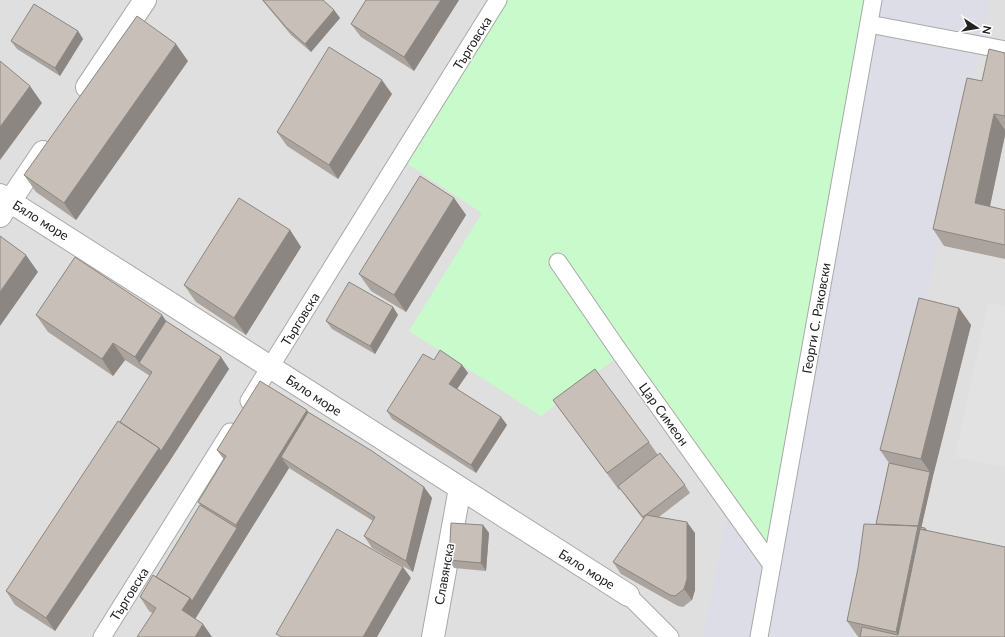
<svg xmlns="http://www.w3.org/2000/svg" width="1005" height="637" viewBox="0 0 1005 637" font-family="Lato,sans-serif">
<rect width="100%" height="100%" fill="#f2efe9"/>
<path fill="#e0dfdf" d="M0,0h1005v637h-1005z"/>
<path fill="#c8facc" d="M498,0h375l-101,565 -151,-211 -80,62 -132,-85 73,-118 -82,-54z"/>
<path fill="#e2e2e2" d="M988,303l17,3v161l-50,-10z"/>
<path fill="#dddde8" d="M873,0h118l-138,637h-150l26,-131 42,59z"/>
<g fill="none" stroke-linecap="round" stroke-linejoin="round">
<defs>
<path id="pedestrian" d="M869,24l136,26
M558,262l63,92 151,211
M249,401l249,-401
M628,595l42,42
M102,637l128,-205
M759,637l114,-637"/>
<path id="minor" d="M87,87l58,-87
M0,195l628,400
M0,216l43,-64
M433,637l27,-149"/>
</defs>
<use href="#pedestrian" stroke="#a9a9a9" stroke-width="19"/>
<use href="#minor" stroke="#a9a9a9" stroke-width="24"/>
<use href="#pedestrian" stroke="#fff" stroke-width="17"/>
<use href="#minor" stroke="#fff" stroke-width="22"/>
</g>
<path fill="#aba49e" d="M262,0h61l11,10 6,8 -29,34 -20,-17z
M366,0h93l-45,71 -53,-34 -10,-13z
M78,31l5,8 -23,37 -43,-27 -6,-8z
M1005,53v82l-15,71 15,4v49l-61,-13 -11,-17 49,-148z
M188,61l-112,159 -40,-28 -12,-17z
M392,94l-54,85 -51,-33 -10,-14z
M454,198l12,17 -60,97 -35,-21 -12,-17z
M290,230l11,17 -55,88 -50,-33 -12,-17z
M393,307l5,8 -23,39 -43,-25 -6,-8z
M959,308l12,17 -38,151 -12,52h4l80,109h-147l-11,-16 29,-97 13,-61 -9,-13z
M36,315l130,6 55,36 8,12 -60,93 -114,169 -40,-26 -9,-14 114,-169 30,-46 -25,-16 -12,16 -65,-44z
M434,360l28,5 6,8 -11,16 44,28 6,8 -31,48 -84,-54 -5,-8z
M553,400l96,42 9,13 27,30 5,8 -31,24 36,16v57l-3,10 -9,7 -5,-1 -57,-32 -8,-12 30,-43 -23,-30 -1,1z
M308,412l116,75 8,11 -19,74 -41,-24 -8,-12 9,-15 -84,-53 -94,151 -43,-6 -3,-2 -9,-14 16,-20 44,-72 -2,-3 26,-42 -7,-10z
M483,525l6,8 -3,38 -32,-3 -5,-8z"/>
<path fill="#8b8681" d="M441,0h18l-45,71 -10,-14z
M334,10l6,8 -29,34 -6,-8z
M78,31l5,8 -23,37 -5,-8z
M176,44l12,17 -112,159 -12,-17z
M382,80l10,14 -54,85 -9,-14z
M30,86l12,17 -42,57v-33z
M994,114l11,16v5l-18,85 -12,-17z
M454,198l12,17 -60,97 -12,-17z
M290,230l11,17 -55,88 -12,-17z
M26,255l12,17 -38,54v-34z
M393,307l5,8 -23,39 -5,-8z
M959,308l12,17 -38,151 -12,53 4,-1 3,5 -28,104 -4,-5 34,-160 -9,-13z
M162,315l12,17 -35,31 -4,-6z
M113,343l12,17 -12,16 -11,-17z
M221,357l8,12 -60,93 -114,169 -9,-13 113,-170z
M462,365l6,8 -13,19 -6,-8z
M307,410l9,13 -35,34 8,11 -97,156 -10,-14 8,-12 47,-70 -1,-3z
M501,417l6,8 -31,48 -5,-8z
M424,487l8,11 -19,74 -7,-11z
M687,522l8,11v57l-3,10 -8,-11z
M483,525l6,8 -3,38 -5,-8z
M403,567l8,11 -34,59h-14z
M203,624l9,13h-17z"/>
<path fill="#c7bfb8" stroke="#8b8681" d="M263,0h60l11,10 -29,34 -19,-17z
M366,0h75l-37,57 -53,-33z
M34,4l44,27 -23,37 -44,-27z
M137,16l39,28 -112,159 -40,-28z
M329,47l53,33 -53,85 -52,-33z
M989,49l16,4v63l-11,-2 -19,89 30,7v35l-72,-16 34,-151 15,3z
M0,61l30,25 -30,41z
M420,176l34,22 -60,97 -35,-21z
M239,198l51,32 -56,88 -50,-33z
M0,236l26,19 -26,37z
M75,257l87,58 -27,42 -22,-14 -11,16 -66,-44z
M349,282l44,25 -23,39 -44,-25z
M919,298l40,10 -38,151 -41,-9z
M166,321l55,36 -60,94 -2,-3 -39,-26 32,-50 -13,-9z
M440,350l22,15 -13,19 52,33 -30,48 -84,-54 36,-57 11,6z
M595,369l54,73 -42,31 -54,-73z
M260,381l47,29 -71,115 -38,-23 28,-46 -9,-6z
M308,412l64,39 52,36 -18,74 -42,-25 11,-19 -94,-60z
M118,421l41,27 -113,170 -40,-27z
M660,453l25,32 -42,32 -25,-31z
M889,463l41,9 -12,54 -42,-2z
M200,505l37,23 -45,73 -2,-3 -34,-21z
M646,515l41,7v57l-3,10 -9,7 -5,-1 -57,-33z
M451,523l32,2 -2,38 -32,-3z
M864,524l54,2 -22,106 -49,-11 11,-53z
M919,527l6,1 1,2 -6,-1z
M337,529l66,38 -40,70h-81l-6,-3z
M920,529l85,18v90h-145l2,-10 36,8z
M153,575l37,23 -8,12 21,14 -8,13h-58l19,-29 -16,-11z"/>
<g text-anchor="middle" stroke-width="3" stroke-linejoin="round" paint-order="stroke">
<g font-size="13" fill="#222" stroke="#fff">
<text transform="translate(472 43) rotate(-58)" y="5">Търговска</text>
<text transform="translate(41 220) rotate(32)" y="5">Бяло море</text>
<text transform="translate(816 318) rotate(-80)" y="5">Георги С. Раковски</text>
<text transform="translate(300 319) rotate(-58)" y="5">Търговска</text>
<text transform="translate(314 395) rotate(33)" y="5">Бяло море</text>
<text transform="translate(664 414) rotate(54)" y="5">Цар Симеон</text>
<text transform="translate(587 569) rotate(32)" y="5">Бяло море</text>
<text transform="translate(444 574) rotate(-80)" y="5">Славянска</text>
<text transform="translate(129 594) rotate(-58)" y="5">Търговска</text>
</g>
</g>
<g transform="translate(977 28) rotate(102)" stroke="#ffffff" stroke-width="3" paint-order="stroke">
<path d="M0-3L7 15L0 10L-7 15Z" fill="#222222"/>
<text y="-6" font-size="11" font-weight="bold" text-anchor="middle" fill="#222222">N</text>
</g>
</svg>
